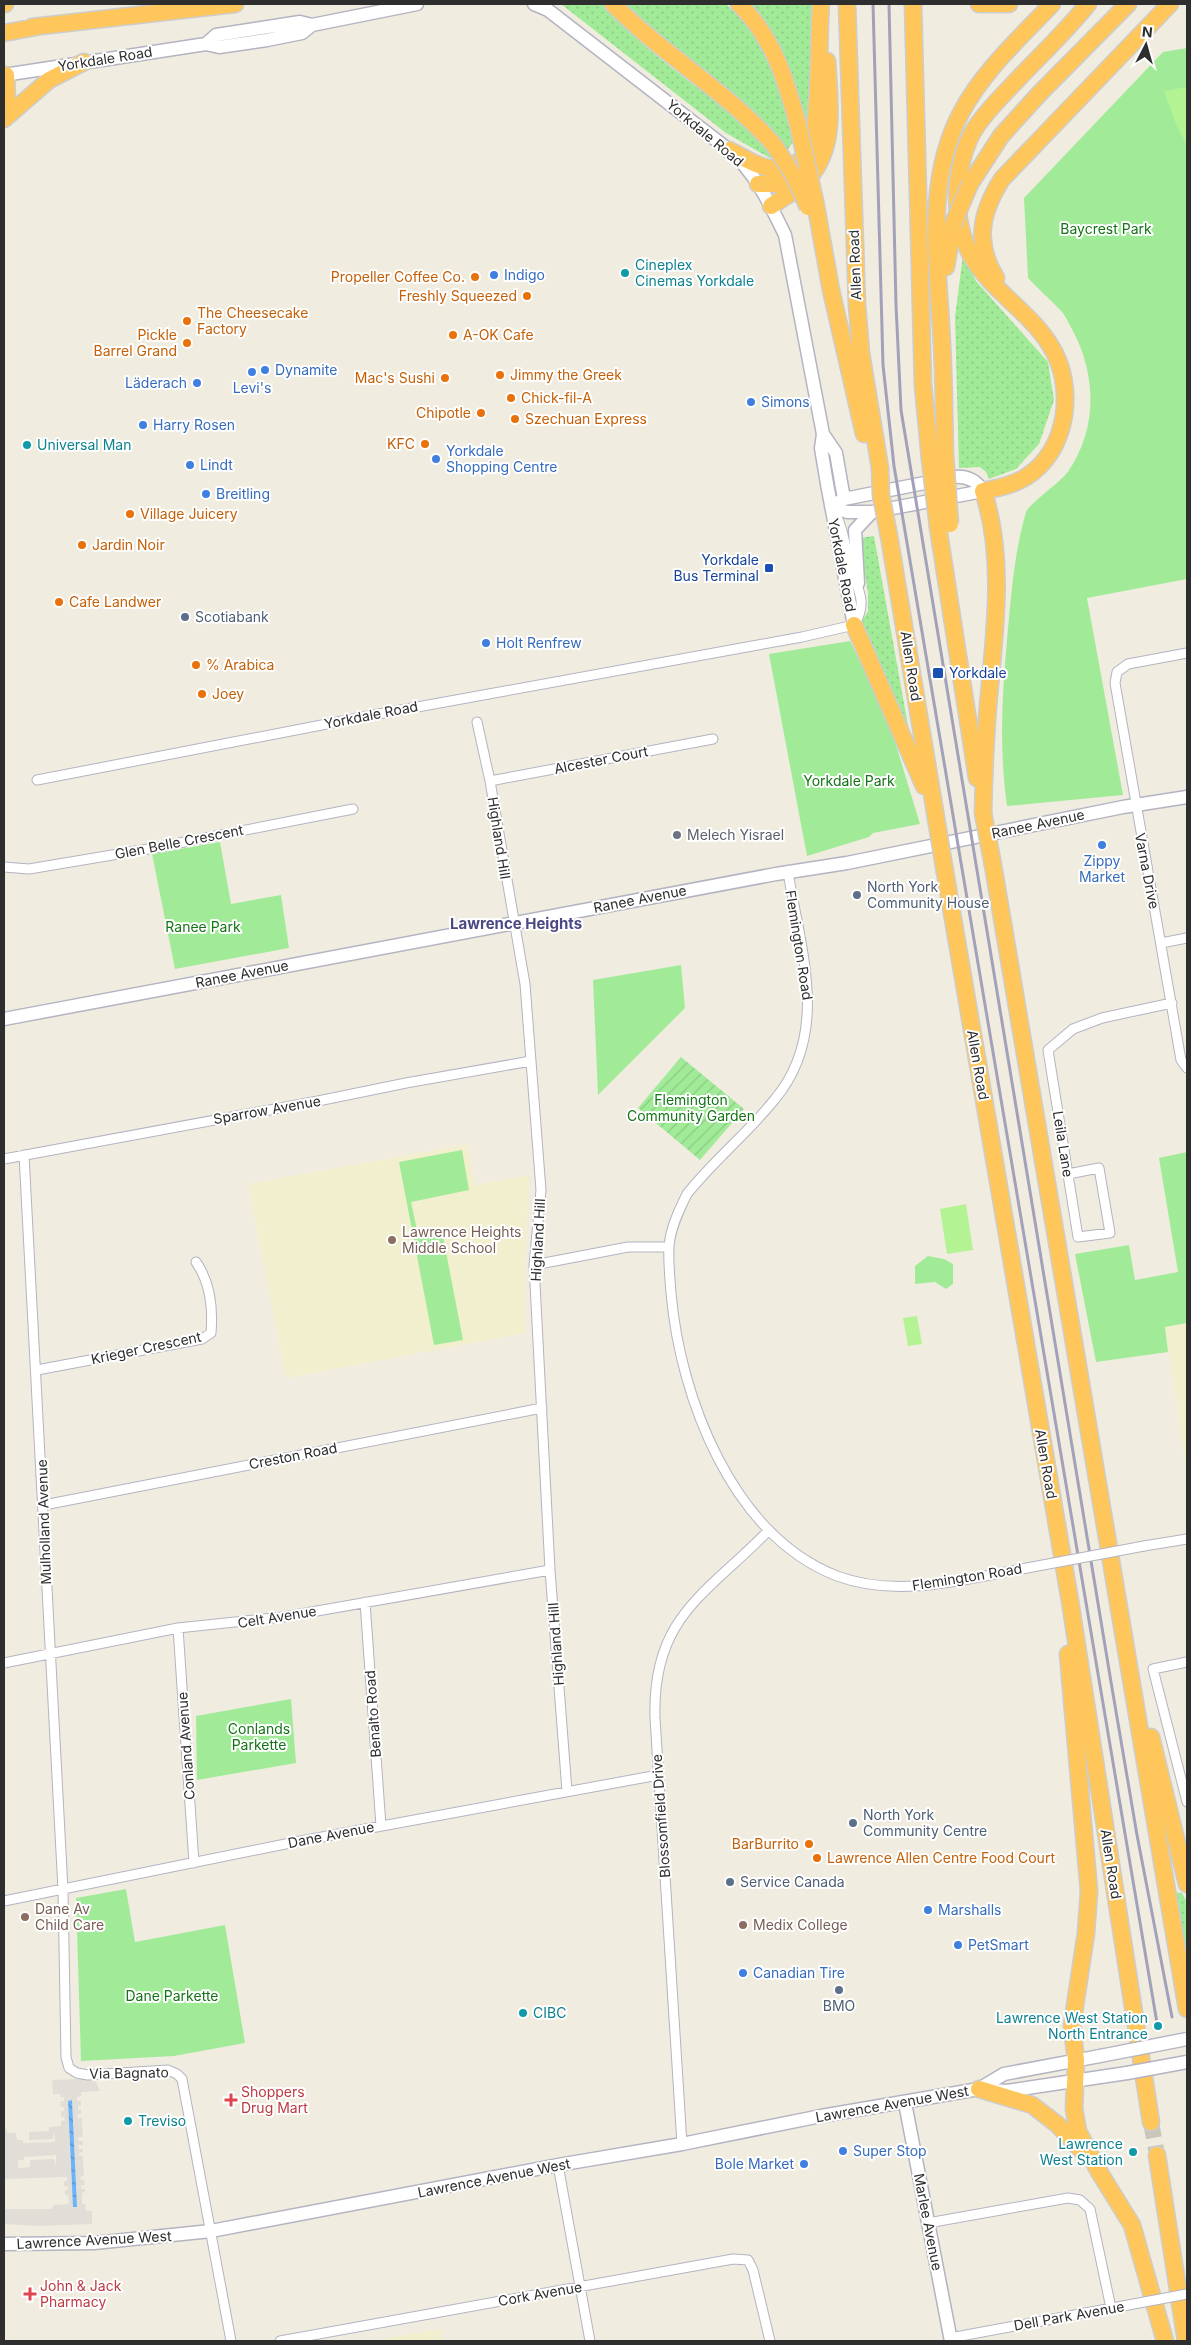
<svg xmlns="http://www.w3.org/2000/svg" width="1191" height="2345" viewBox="0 0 1191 2345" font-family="Inter,sans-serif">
<defs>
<pattern id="grass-dots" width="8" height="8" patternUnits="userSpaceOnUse" patternTransform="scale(1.25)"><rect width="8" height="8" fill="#a1eb98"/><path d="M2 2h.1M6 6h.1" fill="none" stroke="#8bca83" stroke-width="1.8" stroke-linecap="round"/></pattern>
<pattern id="garden-furrows" width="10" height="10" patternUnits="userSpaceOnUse" patternTransform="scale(1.25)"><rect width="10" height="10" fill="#a1eb98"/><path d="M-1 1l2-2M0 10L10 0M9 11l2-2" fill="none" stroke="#8bca83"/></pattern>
<pattern id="water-waves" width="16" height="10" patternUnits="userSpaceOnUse" patternTransform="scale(1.25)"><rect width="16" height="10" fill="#6ab4fa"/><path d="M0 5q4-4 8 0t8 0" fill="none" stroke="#5893cb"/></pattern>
</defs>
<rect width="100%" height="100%" fill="#f0ede0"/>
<path fill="#f2efce" d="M468,1144l7,41 54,-10 -4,91v67l-239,45 -38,-194z
M1187,1323v150l-22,-146z
M441,2329l2,12h-75z"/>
<path fill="url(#grass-dots)" d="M561,4h43c41,51 99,83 146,127 9,9 17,20 25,30l-49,-28z
M624,4h102c43,39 54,83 67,138l-6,9z
M747,4h65l-1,74 -3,19 -1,42z
M963,255l13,26 72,81 6,38 -15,44 -23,25 -27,10 -3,-7 -6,-5 -21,1 -4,-151z
M874,536l35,195 -2,1 -47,-108 8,-13v-18l-9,-55z
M1174,1892l8,1 5,9v61z"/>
<path fill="#a1eb98" d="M1187,48v531l-100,19 36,197 -116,11c-8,-58 -5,-109 0,-166 4,-43 7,-87 19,-128 2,-7 33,-29 41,-39 30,-42 30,-95 7,-140 -4,-7 -7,-14 -11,-20 -11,-12 -24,-23 -35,-35l-4,-80 139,-146z
M850,641l39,81 31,102 -47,9 -4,4 -62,19 -38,-202z
M220,842l11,62 50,-9 8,53 -114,21 -23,-115z
M681,965l4,43 -87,87 -5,-115z
M462,1150l7,40 -58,12 7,33 24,-4 21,109 -29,5 -35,-183z
M1187,1152v171l-22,4 3,25 -72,10 -21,-108 54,-9 6,35 43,-8 -19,-114z
M928,1256l16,3 9,5v20l-7,5 -11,-7 -20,2v-18z
M291,1699l5,64 -99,17 -1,-64z
M126,1889l9,53 90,-17 20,118 -71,13 -93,5 -5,-163z"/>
<path fill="url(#garden-furrows)" d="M681,1057l63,52 -44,51 -62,-52z"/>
<path fill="#b4f393" d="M1187,87v59l-13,-27 -10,-28z
M966,1204l7,46 -26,4 -7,-45z
M917,1316l5,28 -14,2 -5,-28z"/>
<path fill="#e0ded7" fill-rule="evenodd" d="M75,2079h15l6,3 4,9 -19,1v4l-4,1v4h4v4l-3,1v4l3,-1v5h-3v4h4v8l1,11h-5l1,4h4v4h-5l1,4h4v3l-4,1v3h4l1,20 -4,1 1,3h3l1,5h-4v4h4v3l-3,1v11h3l1,7h6v13l-52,2 -36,-2v-15h48l1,-4 16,-1 -1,-9h-3v-5h3v-4h-4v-5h3v-4l-61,2 -2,2v-52h3v4h9l1,7h6v3l32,-1 -1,-11 -1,8 -24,1v-8l20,-1v-4l12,-1v-5l4,-1 -1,-3h-3v-6h3v-4h-3l-1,-5 4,-1v-4h-4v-3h-7l-1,-14zM72,2100l5,106 -4,1 -5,-106zM56,2155v11l-2,-7 -24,1v7l-12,1v-8h6v-3z"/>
<path fill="url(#water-waves)" d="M72,2100l5,107h-4l-5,-106z"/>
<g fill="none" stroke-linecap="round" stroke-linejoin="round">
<path stroke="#c9c7bc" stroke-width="16" stroke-dasharray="16 8" stroke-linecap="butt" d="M1151,2122l6,33"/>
<defs>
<path id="street" d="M1187,653l-59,11 -11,8 -2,11 66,377 6,8
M477,722l13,59 35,203 16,206 -7,75 16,305 17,221
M37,780l331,-64 434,-79 52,-12c16,-26 1,-38 -5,-63 -4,-16 -5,-30 -12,-45
M490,781l223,-42
M4,867l25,2 125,-21 199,-39
M788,872c12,76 43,160 -13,227 -27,34 -61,61 -88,95 -8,16 -17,35 -18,53 -1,15 1,31 2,46 9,104 61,242 166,283 62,23 128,3 190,-8
M1161,943l26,-5
M24,1155l39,735 3,167 3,11 8,5 11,2 80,-5 9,4 5,5 49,262
M4,1159l314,-58 88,-18 125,-22
M1068,1174l31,-6 11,65 -32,4 -30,-187 25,-21 29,-11 70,-15
M534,1265l94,-18h41
M37,1370l165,-31 9,-6c2,-24 -1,-51 -15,-71
M44,1505l498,-97
M1144,1546l43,-7
M365,1602l16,224
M178,1628l16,235
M1187,1662l-34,7 34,133
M4,1663l174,-35 105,-11 267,-47
M4,1901l291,-59 363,-67
M682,2144l-27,-426c-3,-102 52,-124 114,-188
M558,2165l32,176
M928,2223l140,-25 12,2 10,9 21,99
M950,2338l173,-32
M280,2341l453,-82 15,1 5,10 17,71"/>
<path id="secondary" d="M534,4l14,6 181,140c26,22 41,54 56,85l38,199 -2,14 6,36 27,141
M206,44l10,-9 84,-13 12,3 105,-21
M4,75l202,-31 13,3 48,-7 35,-7 10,-8
M823,434l13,19 8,46
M955,477c12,-1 21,3 28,14l-111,21h-25l-16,-6 13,-7z
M858,583l-3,-53 17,-18
M4,1019l772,-145 71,-11 276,-56 64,-10
M979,2089l25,-15 96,-18
M905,2103l46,238
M4,2244l90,-1 117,-12 347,-66 124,-21 139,-28 158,-27 28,2 120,-18"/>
<path id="highway" d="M4,4h1
M613,4c50,51 114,87 161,141
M739,4c34,33 47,76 59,121
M847,4l10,301 4,48 19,115
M913,4l10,381 7,74
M979,4h30
M32,27l203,-23
M4,33l37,-7
M4,106l3,-5 -1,-26
M4,119l45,-39 35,-18
M729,150c14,7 30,18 46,19 12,1 26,-6 33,-17 13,-19 10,-118 13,-148
M758,184h28l18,-4
M970,184l31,-48 39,-43 88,-89
M815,201l16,89 33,144
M771,206c12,-8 28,-17 37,-27 29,-32 21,-79 19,-118
M946,267l7,-43
M996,278c-22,-35 -15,-66 6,-99l168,-175
M945,456c-1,-43 -1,-86 -4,-129 -4,-72 -15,-150 21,-216 22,-41 59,-74 90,-107
M938,527l39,251
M889,536l45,270
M854,625l70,161
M983,813c1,-36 2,-71 5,-107 6,-69 18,-148 -5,-215 15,-3 30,-6 43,-14 43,-27 50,-92 24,-132 -20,-33 -58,-54 -78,-88 -12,-21 -17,-48 -14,-73 2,-18 6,-37 16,-54 12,-19 29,-35 44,-51 24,-25 49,-49 70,-75
M993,865l194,1144
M945,872l125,729 81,521
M1068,1654l21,237 -3,42 -14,93 4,34 -2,49 4,22 20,39 34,55 33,116
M1151,1737l36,147
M979,2089l53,16 26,20 24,26
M1157,2155l29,186"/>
</defs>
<use href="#street" stroke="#b4b3c2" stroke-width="11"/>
<use href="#secondary" stroke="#b4b3c2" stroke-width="15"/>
<use href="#highway" stroke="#cdcdcd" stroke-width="19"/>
<use href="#street" stroke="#fff" stroke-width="9"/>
<use href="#secondary" stroke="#fff" stroke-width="12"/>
<use href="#highway" stroke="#ffc75b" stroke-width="16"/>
<path stroke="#a3a1ba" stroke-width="3" d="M873,4l10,361 11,101 263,1557
M889,4l7,301 5,105 210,1272 26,153 35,182"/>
<defs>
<path id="street-bridge" d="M1027,1568l117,-22
M1123,2306l64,-12"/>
<path id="secondary-bridge" d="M1100,2056l87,-17
M1127,2073l60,-11"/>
<path id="highway-bridge" d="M798,125l17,76
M774,145l20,31 14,31
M953,224l17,-40
M945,456l5,68
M930,459l8,68
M880,468l1,27 8,41
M934,806l11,66
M983,813l10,52"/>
</defs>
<use href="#street-bridge" stroke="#b4b3c2" stroke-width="11" stroke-linecap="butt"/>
<use href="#secondary-bridge" stroke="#b4b3c2" stroke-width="15" stroke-linecap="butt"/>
<use href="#highway-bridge" stroke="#cdcdcd" stroke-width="19" stroke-linecap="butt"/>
<use href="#street-bridge" stroke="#fff" stroke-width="9"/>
<use href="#secondary-bridge" stroke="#fff" stroke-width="12"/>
<use href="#highway-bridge" stroke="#ffc75b" stroke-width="16"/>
</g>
<g fill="#0f9aa8" stroke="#fff" stroke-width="2">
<circle cx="625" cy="273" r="5"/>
<circle cx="27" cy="445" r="5"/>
<circle cx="523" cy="2013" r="5"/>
<circle cx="1158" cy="2026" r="5"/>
<circle cx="128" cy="2121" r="5"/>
<circle cx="1133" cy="2152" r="5"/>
</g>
<g fill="#3f7fe0" stroke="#fff" stroke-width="2">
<circle cx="494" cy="275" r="5"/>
<circle cx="265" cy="370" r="5"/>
<circle cx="252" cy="372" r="5"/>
<circle cx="197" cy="383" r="5"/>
<circle cx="751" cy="402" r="5"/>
<circle cx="143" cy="425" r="5"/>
<circle cx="436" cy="459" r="5"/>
<circle cx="190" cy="465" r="5"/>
<circle cx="206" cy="494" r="5"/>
<circle cx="486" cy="643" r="5"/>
<circle cx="1102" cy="845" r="5"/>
<circle cx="928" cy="1910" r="5"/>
<circle cx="958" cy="1945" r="5"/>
<circle cx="743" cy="1973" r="5"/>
<circle cx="843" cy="2151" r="5"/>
<circle cx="804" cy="2164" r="5"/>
</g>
<g fill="#e8710a" stroke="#fff" stroke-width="2">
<circle cx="475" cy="277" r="5"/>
<circle cx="527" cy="296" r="5"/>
<circle cx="187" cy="321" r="5"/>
<circle cx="453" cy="335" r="5"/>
<circle cx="187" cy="343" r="5"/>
<circle cx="500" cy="375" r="5"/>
<circle cx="445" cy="378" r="5"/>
<circle cx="511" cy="398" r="5"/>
<circle cx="481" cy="413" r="5"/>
<circle cx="515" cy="419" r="5"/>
<circle cx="425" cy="444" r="5"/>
<circle cx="130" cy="514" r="5"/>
<circle cx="82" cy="545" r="5"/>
<circle cx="59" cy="602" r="5"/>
<circle cx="196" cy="665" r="5"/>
<circle cx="202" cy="694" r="5"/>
<circle cx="809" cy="1844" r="5"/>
<circle cx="817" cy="1858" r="5"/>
</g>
<g fill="#1a4fb4" stroke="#fff" stroke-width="2">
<rect x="764" y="563" width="10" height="10" rx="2.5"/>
<rect x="932" y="667" width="12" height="12" rx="2.5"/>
</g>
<g fill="#5c6f8a" stroke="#fff" stroke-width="2">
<circle cx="185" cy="617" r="5"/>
<circle cx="857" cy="895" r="5"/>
<circle cx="853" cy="1823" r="5"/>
<circle cx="730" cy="1882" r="5"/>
<circle cx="839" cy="1990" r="5"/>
</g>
<circle fill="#6b7280" stroke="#fff" stroke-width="2" cx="677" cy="835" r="5"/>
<g fill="#8d6e63" stroke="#fff" stroke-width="2">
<circle cx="392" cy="1240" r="5"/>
<circle cx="25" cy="1917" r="5"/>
<circle cx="743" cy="1925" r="5"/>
</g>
<g fill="#e0444e" stroke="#fff" stroke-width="2">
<path d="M228.5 2092.5h5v5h5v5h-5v5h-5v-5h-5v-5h5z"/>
<path d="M27.5 2286.5h5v5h5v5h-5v5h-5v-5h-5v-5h5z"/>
</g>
<g text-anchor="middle" stroke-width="4" stroke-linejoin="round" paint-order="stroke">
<g font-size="14" fill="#2e2e2e" stroke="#fff">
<text transform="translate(105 59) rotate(-9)" y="5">Yorkdale Road</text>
<text transform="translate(705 133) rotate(40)" y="5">Yorkdale Road</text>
<text transform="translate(855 265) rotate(-92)" y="5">Allen Road</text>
<text transform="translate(842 565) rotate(79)" y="5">Yorkdale Road</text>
<text transform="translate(911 666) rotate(81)" y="5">Allen Road</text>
<text transform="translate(371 715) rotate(-11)" y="5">Yorkdale Road</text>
<text transform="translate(601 760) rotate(-11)" y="5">Alcester Court</text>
<text transform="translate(1038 824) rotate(-12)" y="5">Ranee Avenue</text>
<text transform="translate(499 838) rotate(81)" y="5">Highland Hill</text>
<text transform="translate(179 842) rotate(-11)" y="5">Glen Belle Crescent</text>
<text transform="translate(1147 871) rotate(79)" y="5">Varna Drive</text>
<text transform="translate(640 899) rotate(-11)" y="5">Ranee Avenue</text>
<text transform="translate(799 945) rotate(81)" y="5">Flemington Road</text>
<text transform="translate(242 974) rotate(-11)" y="5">Ranee Avenue</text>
<text transform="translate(978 1065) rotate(80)" y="5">Allen Road</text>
<text transform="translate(267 1110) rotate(-10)" y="5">Sparrow Avenue</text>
<text transform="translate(1063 1144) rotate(81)" y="5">Leila Lane</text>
<text transform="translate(538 1240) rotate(-87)" y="5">Highland Hill</text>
<text transform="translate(146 1348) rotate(-12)" y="5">Krieger Crescent</text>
<text transform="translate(293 1456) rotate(-11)" y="5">Creston Road</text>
<text transform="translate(1046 1464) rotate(80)" y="5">Allen Road</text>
<text transform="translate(44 1522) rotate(-92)" y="5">Mulholland Avenue</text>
<text transform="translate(967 1577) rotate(-9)" y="5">Flemington Road</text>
<text transform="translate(277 1617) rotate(-9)" y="5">Celt Avenue</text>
<text transform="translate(556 1644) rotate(-94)" y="5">Highland Hill</text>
<text transform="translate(373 1714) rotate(-94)" y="5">Benalto Road</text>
<text transform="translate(186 1746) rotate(-94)" y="5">Conland Avenue</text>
<text transform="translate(661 1816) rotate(-94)" y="5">Blossomfield Drive</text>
<text transform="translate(331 1835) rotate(-11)" y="5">Dane Avenue</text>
<text transform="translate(1111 1864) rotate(81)" y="5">Allen Road</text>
<text transform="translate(129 2073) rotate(-1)" y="5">Via Bagnato</text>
<text transform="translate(892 2104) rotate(-10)" y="5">Lawrence Avenue West</text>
<text transform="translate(494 2178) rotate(-11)" y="5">Lawrence Avenue West</text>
<text transform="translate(928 2222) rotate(79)" y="5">Marlee Avenue</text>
<text transform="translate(94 2240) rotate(-3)" y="5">Lawrence Avenue West</text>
<text transform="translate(540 2294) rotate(-10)" y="5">Cork Avenue</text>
<text transform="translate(1069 2316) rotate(-10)" y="5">Dell Park Avenue</text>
</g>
<g font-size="14" fill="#147416" stroke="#fff">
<text x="1106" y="234">Baycrest Park</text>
<text x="849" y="786">Yorkdale Park</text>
<text x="203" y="932">Ranee Park</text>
<text x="691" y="1105">Flemington<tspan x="691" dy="16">Community Garden</tspan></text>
<text x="259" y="1734">Conlands<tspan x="259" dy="16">Parkette</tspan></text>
<text x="172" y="2001">Dane Parkette</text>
</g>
<g font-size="14" fill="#0d838f" stroke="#fff" text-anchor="start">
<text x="635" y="270">Cineplex<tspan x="635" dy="16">Cinemas Yorkdale</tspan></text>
<text x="37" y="450">Universal Man</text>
<text x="533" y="2018">CIBC</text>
<text x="1148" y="2023" text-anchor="end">Lawrence West Station<tspan x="1148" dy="16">North Entrance</tspan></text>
<text x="138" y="2126">Treviso</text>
<text x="1123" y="2149" text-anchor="end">Lawrence<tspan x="1123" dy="16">West Station</tspan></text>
</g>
<g font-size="14" fill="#366cbe" stroke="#fff" text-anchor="start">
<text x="504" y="280">Indigo</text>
<text x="275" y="375">Dynamite</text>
<text x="187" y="388" text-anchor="end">Läderach</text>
<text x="252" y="393" text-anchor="middle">Levi's</text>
<text x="761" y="407">Simons</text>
<text x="153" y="430">Harry Rosen</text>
<text x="446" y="456">Yorkdale<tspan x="446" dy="16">Shopping Centre</tspan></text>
<text x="200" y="470">Lindt</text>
<text x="216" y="499">Breitling</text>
<text x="496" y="648">Holt Renfrew</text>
<text x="1102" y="866" text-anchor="middle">Zippy<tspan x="1102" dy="16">Market</tspan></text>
<text x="938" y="1915">Marshalls</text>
<text x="968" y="1950">PetSmart</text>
<text x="753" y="1978">Canadian Tire</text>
<text x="853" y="2156">Super Stop</text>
<text x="794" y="2169" text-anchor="end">Bole Market</text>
</g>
<g font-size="14" fill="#c56008" stroke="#fff" text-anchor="start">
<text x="465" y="282" text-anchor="end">Propeller Coffee Co.</text>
<text x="517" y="301" text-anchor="end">Freshly Squeezed</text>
<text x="197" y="318">The Cheesecake<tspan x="197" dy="16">Factory</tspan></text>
<text x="177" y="340" text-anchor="end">Pickle<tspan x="177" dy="16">Barrel Grand</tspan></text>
<text x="463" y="340">A-OK Cafe</text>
<text x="510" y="380">Jimmy the Greek</text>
<text x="435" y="383" text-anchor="end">Mac's Sushi</text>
<text x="521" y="403">Chick-fil-A</text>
<text x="471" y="418" text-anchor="end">Chipotle</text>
<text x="525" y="424">Szechuan Express</text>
<text x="415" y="449" text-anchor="end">KFC</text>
<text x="140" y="519">Village Juicery</text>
<text x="92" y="550">Jardin Noir</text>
<text x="69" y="607">Cafe Landwer</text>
<text x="206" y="670">% Arabica</text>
<text x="212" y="699">Joey</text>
<text x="799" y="1849" text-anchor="end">BarBurrito</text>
<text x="827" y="1863">Lawrence Allen Centre Food Court</text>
</g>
<g font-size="14" fill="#164399" stroke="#fff" text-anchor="end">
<text x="759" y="565">Yorkdale<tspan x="759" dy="16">Bus Terminal</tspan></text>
<text x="949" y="678" text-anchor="start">Yorkdale</text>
</g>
<g font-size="14" fill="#4e5e75" stroke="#fff" text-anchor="start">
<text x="195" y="622">Scotiabank</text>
<text x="867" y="892">North York<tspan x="867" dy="16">Community House</tspan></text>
<text x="863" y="1820">North York<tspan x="863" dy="16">Community Centre</tspan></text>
<text x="740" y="1887">Service Canada</text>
<text x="839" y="2011" text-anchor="middle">BMO</text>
</g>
<g font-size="14" fill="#5b616d" stroke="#fff" text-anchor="start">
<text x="687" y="840">Melech Yisrael</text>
</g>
<g font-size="14" fill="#785e54" stroke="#fff" text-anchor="start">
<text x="402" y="1237">Lawrence Heights<tspan x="402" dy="16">Middle School</tspan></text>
<text x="35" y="1914">Dane Av<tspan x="35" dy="16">Child Care</tspan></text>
<text x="753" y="1930">Medix College</text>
</g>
<g font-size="14" fill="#be3a42" stroke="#fff" text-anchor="start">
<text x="241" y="2097">Shoppers<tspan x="241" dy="16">Drug Mart</tspan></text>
<text x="40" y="2291">John &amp; Jack<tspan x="40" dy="16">Pharmacy</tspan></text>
</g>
<g font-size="15" font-weight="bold" fill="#4b4984" stroke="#fff">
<text x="516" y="929">Lawrence Heights</text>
</g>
</g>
<rect width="1191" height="2345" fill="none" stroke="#2e2e2e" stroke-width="10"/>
<g transform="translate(1146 45) rotate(6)" stroke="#ffffff" stroke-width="4" paint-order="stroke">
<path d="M0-4L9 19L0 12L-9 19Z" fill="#2e2e2e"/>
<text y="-8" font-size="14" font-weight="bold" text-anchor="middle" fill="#2e2e2e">N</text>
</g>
</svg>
